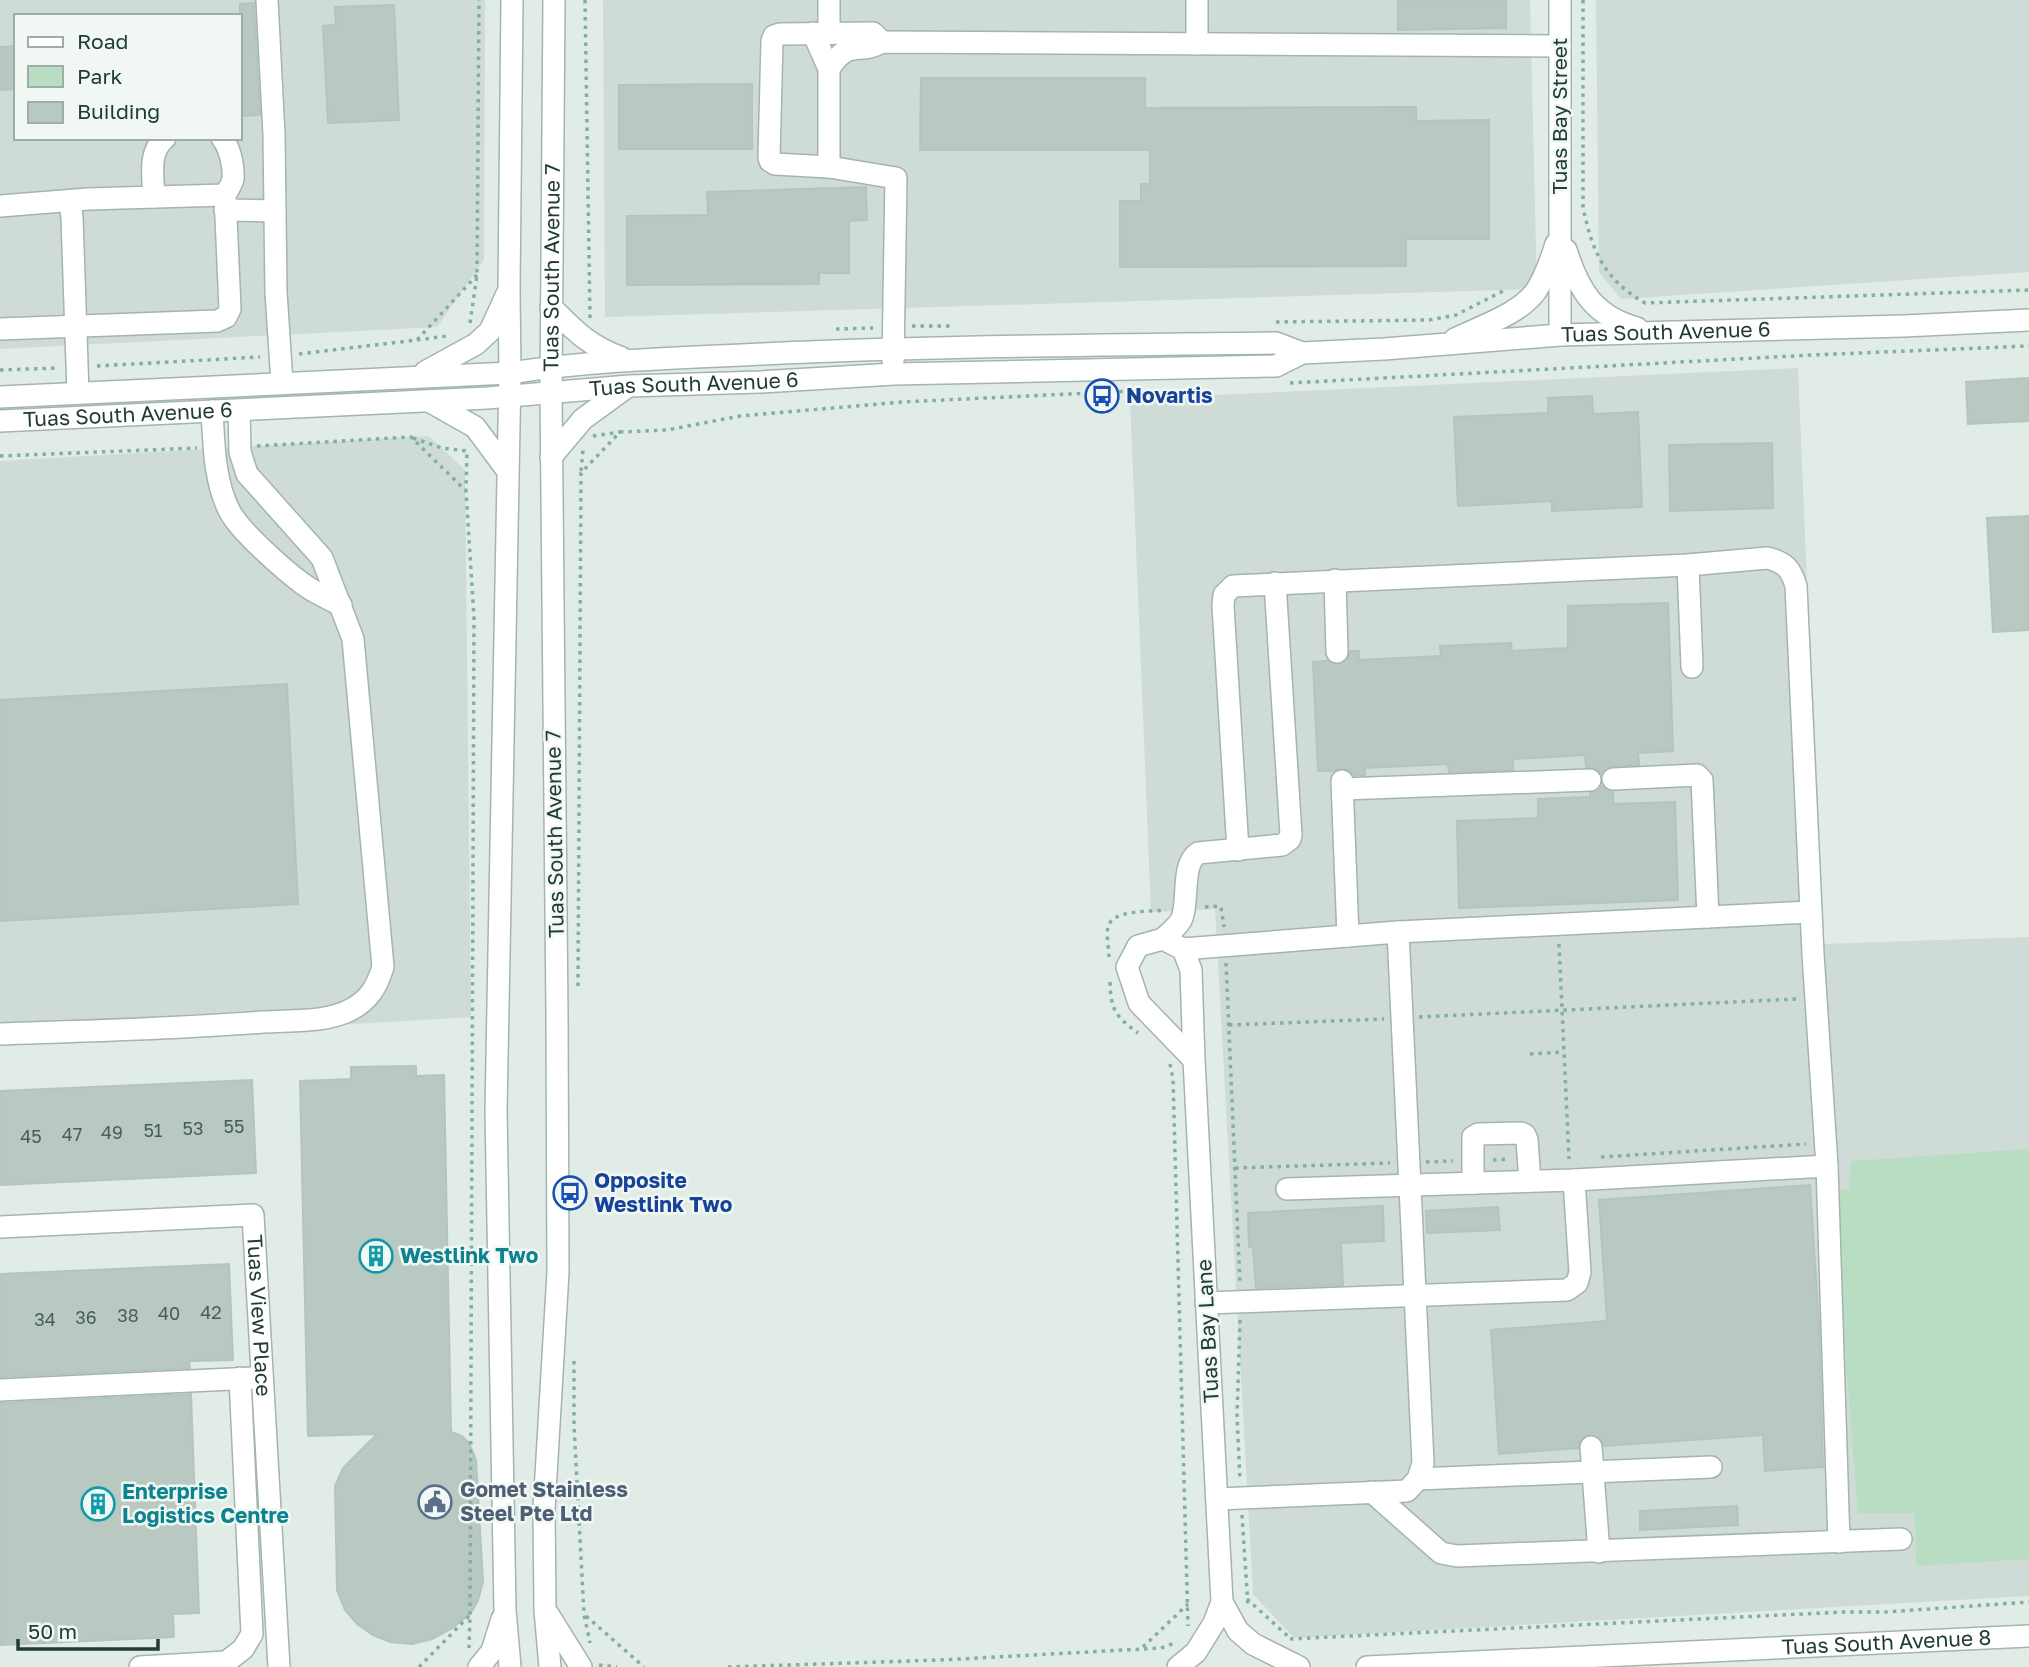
<svg xmlns="http://www.w3.org/2000/svg" width="2029" height="1667" viewBox="0 0 2029 1667" font-family="'Golos Text',sans-serif">
<rect width="100%" height="100%" fill="#e1ece7"/>
<path fill="#cfdbd6" fill-rule="evenodd" d="M0,0h485l-1,260 -47,67 -437,22zM16,16h224v122h-224z
M603,0h927l7,289 -932,28z
M1596,0h433v272l-408,27 -22,-27z
M1798,368l24,576 207,-7v659l-735,42 -41,-44 -38,-685 -64,3 -21,-513z
M429,436l36,34 6,547 -471,28v-584z"/>
<path fill="#b9ddc3" d="M2029,1149v410l-113,7 -1,-53h-57l-26,-322 17,-2 2,-28z"/>
<path fill="#b9c9c2" stroke="#b3c5be" stroke-width="2" d="M1398,0h108v28l-108,2z
M254,3l6,112 -20,1v-112z
M394,5l5,115 -71,3 -5,-97 13,-1 -1,-18z
M16,46v43l-16,1v-43z
M921,78h224v30l271,-1v14l73,-1v119h-83v27l-286,1v-66h21v-17h9v-34h-230z
M752,84v65h-133v-64z
M866,187l1,33 -18,1v52h-30v11l-192,1v-69l81,-1 -1,-23z
M2029,378v43l-61,3 -2,-42z
M1592,396l1,18 45,-2 4,95 -90,4v-10l-94,5 -4,-89 94,-4v-15z
M1772,443l1,65 -103,3 -1,-66z
M2029,516v114l-36,2 -6,-114z
M1668,603l5,148 -35,2 1,12 -27,1 -7,2 -4,5 -5,-5 -10,-1 -1,-12 -72,4v11l-64,2 -1,-8 -83,4v7h-11l-5,-5 -7,-2 -8,3h-16l-5,-109 14,-1 4,3 7,1 10,-6 2,-8h9v9l82,-4 -1,-10 71,-3 1,8 56,-3v-42z
M287,684l11,220 -298,17v-221z
M1602,786l4,4 7,2v12l62,-2 3,98 -219,8 -2,-87 81,-3v-19l52,-2v-4l8,-2z
M416,1066v10l28,-1 7,357 11,4 7,7 7,17 7,122 -5,18 -7,13 -20,16 -19,10 -20,5 -22,-2 -17,-7 -16,-11 -12,-14 -8,-20 -2,-104 8,-18 34,-34 -69,2 -8,-355 51,-2v-12z
M252,1080l4,93 -256,12v-94z
M1810,1185l9,141 4,141 -58,4 -2,-36 -159,11 -3,-7 -10,-5 -8,3 -4,5 -1,6 -79,6 -8,-124 116,-9 -8,-121z
M1383,1206l1,35 -43,2 2,42 -87,3 -3,-41h-4l-1,-34z
M1498,1207l2,23 -73,3 -1,-22z
M229,1264l4,96 -44,1 1,7 -190,9v-103z
M191,1394l8,219 -26,1 1,23 -174,8v-242z
M1737,1506l1,19 -98,5v-19z"/>
<g fill="none" stroke-linecap="round" stroke-linejoin="round">
<path stroke="#bbc9c3" stroke-width="21" stroke-dasharray="21 10" stroke-linecap="butt" d="M1337,652l5,129
M1585,1360l6,87"/>
<defs>
<g id="minor">
<path d="M267,0l7,135 2,157 6,91"/>
<path d="M813,33l16,36v98"/>
<path d="M829,33v-33"/>
<path d="M879,39l-6,-6 -93,1 -6,2 -2,5 -3,116 1,4 5,3 54,3 67,11 -3,183"/>
<path d="M1197,44v-44"/>
<path d="M829,69c20,-32 30,-13 53,-27l678,4"/>
<path d="M154,197c-1,-21 -6,-45 11,-59"/>
<path d="M70,202l2,16 6,175"/>
<path d="M0,206l88,-7 137,-4"/>
<path d="M225,210l50,1"/>
<path d="M1566,250c13,41 28,66 71,78"/>
<path d="M551,307c25,25 37,38 71,51"/>
<path d="M0,329l217,-8 9,-4 4,-8 -5,-114c3,-5 7,-11 8,-16 1,-13 -3,-31 -11,-41"/>
<path d="M1560,335v-335"/>
<path d="M1455,339c24,-12 65,-25 81,-48 9,-14 15,-31 20,-47"/>
<path d="M425,372l51,-28 14,-13 17,-37"/>
<path d="M0,397l510,-24c84,-13 168,-15 253,-19 171,-8 342,-9 513,-11l26,10"/>
<path d="M429,401l46,26 32,43"/>
<path d="M212,411c2,33 2,71 18,101 11,20 54,58 73,72 12,9 26,15 38,21"/>
<path id="s1" d="M0,421l487,-23 142,-12 131,-4 134,-8 382,-8 26,-13 82,-4 176,-14 344,-9 125,-6"/>
<path d="M551,457l32,-38 44,-32"/>
<path d="M1688,565l4,102"/>
<path d="M1335,580l2,72"/>
<path d="M1613,779l84,-4 5,5 6,137"/>
<path d="M1342,781l6,155"/>
<path d="M1343,789l247,-9"/>
<path d="M1238,850l-15,-244 1,-11 9,-9 455,-21 79,-7c18,4 24,11 29,28l17,368 14,212 12,376"/>
<path d="M1163,939c6,-6 16,-13 19,-21 7,-18 -1,-54 16,-65l84,-8 8,-6 1,-4 -16,-252"/>
<path d="M1183,949l215,-17 413,-20"/>
<path d="M0,1034c88,-3 175,-5 263,-12 28,-2 64,1 89,-13 18,-10 25,-23 31,-42l-30,-328 -31,-81 -75,-84 -7,-22 -1,-42"/>
<path d="M1473,1183v-46l5,-3 43,-1 4,2 2,5 3,41"/>
<path d="M1287,1189l287,-9 253,-14"/>
<path id="s2" d="M0,1227l253,-12 26,452"/>
<path d="M1206,1303l361,-13 10,-7 3,-11 -6,-92"/>
<path d="M0,1390l253,-12"/>
<path d="M1591,1447l8,105"/>
<path d="M1418,1479l293,-12"/>
<path d="M1372,1492l69,61 16,3 444,-17"/>
<path d="M1217,1499l190,-8 11,-12 5,-16 -25,-531"/>
<path d="M1222,1602l16,29 15,13 46,23"/>
<path d="M548,1614l33,53"/>
<path d="M140,1667l86,-5 17,-13 9,-15 -12,-256"/>
<path d="M479,1667l13,-16 10,-32"/>
<path d="M510,1667l-5,-57 -9,-499 14,-738 -1,-84 3,-289"/>
<path id="s3" d="M550,1667l-5,-57 -1,-101 14,-237 -1,-257 -6,-623 3,-392"/>
<path d="M1178,1667l18,-15 18,-29 8,-21 -28,-542 -3,-90 -8,-21 -20,-10 -25,7 -11,21 12,36 55,57"/>
<path id="s4" d="M1367,1667l662,-31"/>
</g>
</defs>
<use href="#minor" stroke="#a4b4ae" stroke-width="24"/>
<path stroke="#81b0a1" stroke-width="3.5" stroke-dasharray="3.5 5" stroke-linecap="butt" d="M585,0l5,319
M1583,0v207c9,45 22,73 62,96l384,-13
M1276,322l153,-2 27,-5 51,-26
M470,323l7,-48 2,-275
M912,326h42
M836,329l37,-1
M417,340l30,-4
M299,354l118,-14 60,-65
M97,366l163,-9
M0,370l57,-2
M1290,383l522,-28 217,-9
M593,436l27,-4
M413,438l29,10 25,3 -1,39
M257,446l154,-9 55,54 8,127 -4,997 -1,33
M0,456l197,-8
M581,471l2,-21
M1205,907l14,-1 2,1 3,20
M1559,944l10,215
M1109,957c0,-9 -3,-21 -1,-30 4,-18 42,-15 58,-17
M1226,963l14,321
M1110,982c1,28 5,34 28,51
M578,986l3,-513 39,-41 47,-2 73,-14 162,-14 230,-11
M1419,1017l377,-18
M1229,1025l155,-6
M1530,1054l34,-2
M1170,1064l3,15 15,547
M1601,1157l205,-13
M1493,1160l16,-1
M1426,1162l27,-1
M1235,1168l155,-5
M1240,1320l-3,96 3,64
M574,1361v64l10,189 6,29
M1242,1515l6,91
M1247,1599l44,40
M586,1616l58,51
M1290,1639l553,-27h43l143,-10
M1143,1647l45,-43
M599,1665l18,2
M419,1667l50,-51
M728,1667l213,-7 220,-12 14,-5"/>
<use href="#minor" stroke="#fff" stroke-width="21"/>
</g>
<defs>
<symbol id="bus-ring" viewBox="-11 -11 22 22"><circle r="9.5" fill="#f1f8f4" stroke="#1a4fb4" stroke-width="1.5"/><path d="M-5-6H5V4H4V6H2V4H-2V6H-4V4H-5ZM-3.5-4V0h7V-4ZM-3.5 1.2v1.5H-2V1.2ZM2 1.2v1.5H3.5V1.2Z" fill="#1a4fb4"/></symbol>
<symbol id="building-ring" viewBox="-11 -11 22 22"><circle r="9.5" fill="#f1f8f4" stroke="#0f9aa8" stroke-width="1.5"/><path d="M-4-6H4V6H1V3H-1V6H-4ZM-2.5-4.3h1.7v1.8h-1.7ZM.8-4.3h1.7v1.8H.8ZM-2.5-1h1.7V.8h-1.7ZM.8-1h1.7V.8H.8Z" fill="#0f9aa8"/></symbol>
<symbol id="civic-ring" viewBox="-11 -11 22 22"><circle r="9.5" fill="#f1f8f4" stroke="#5c6f8a" stroke-width="1.5"/><path d="M-.6-6.5H3V-4.5H.6V-3L4-1V1h2V6H-6V1h2V-1L-.6-3ZM-1.2 2.5V6h2.4V2.5Z" fill="#5c6f8a"/></symbol>
</defs>
<g fill-rule="evenodd">
<use href="#bus-ring" x="1083" y="377" width="38" height="38"/>
<use href="#bus-ring" x="551" y="1174" width="38" height="38"/>
<use href="#building-ring" x="357" y="1237" width="38" height="38"/>
<use href="#civic-ring" x="416" y="1483" width="38" height="38"/>
<use href="#building-ring" x="79" y="1485" width="38" height="38"/>
</g>
<g text-anchor="middle" stroke-width="5" stroke-linejoin="round" paint-order="stroke">
<g font-size="18" fill="#475f58">
<text x="234" y="1133">55</text>
<text x="193" y="1135">53</text>
<text x="153" y="1137">51</text>
<text x="112" y="1139">49</text>
<text x="72" y="1141">47</text>
<text x="31" y="1143">45</text>
<text x="211" y="1319">42</text>
<text x="169" y="1320">40</text>
<text x="128" y="1322">38</text>
<text x="86" y="1324">36</text>
<text x="45" y="1326">34</text>
</g>
<g font-size="21" fill="#213c35" stroke="#f1f8f4">
<text transform="translate(1560 116) rotate(-90)" y="7">Tuas Bay Street</text>
<text dy="7" stroke="none"><textPath href="#s3" startOffset="1400">Tuas South Avenue 7</textPath></text>
<text dy="7" stroke="none"><textPath href="#s1" startOffset="1671">Tuas South Avenue 6</textPath></text>
<text dy="7" stroke="none"><textPath href="#s1" startOffset="695">Tuas South Avenue 6</textPath></text>
<text dy="7" stroke="none"><textPath href="#s1" startOffset="128">Tuas South Avenue 6</textPath></text>
<text transform="translate(555 834) rotate(-91)" y="7">Tuas South Avenue 7</text>
<text dy="7" stroke="none"><textPath href="#s2" startOffset="354">Tuas View Place</textPath></text>
<text transform="translate(1208 1331) rotate(-93)" y="7">Tuas Bay Lane</text>
<text dy="7" stroke="none"><textPath href="#s4" startOffset="520">Tuas South Avenue 8</textPath></text>
</g>
<g font-size="21" font-weight="bold" fill="#164399" stroke="#f1f8f4" text-anchor="start">
<text x="1126" y="403">Novartis</text>
<text x="594" y="1188">Opposite<tspan x="594" dy="24">Westlink Two</tspan></text>
</g>
<g font-size="21" font-weight="bold" fill="#0d838f" stroke="#f1f8f4" text-anchor="start">
<text x="400" y="1263">Westlink Two</text>
<text x="122" y="1499">Enterprise<tspan x="122" dy="24">Logistics Centre</tspan></text>
</g>
<g font-size="21" font-weight="bold" fill="#4e5e75" stroke="#f1f8f4" text-anchor="start">
<text x="460" y="1497">Gomet Stainless<tspan x="460" dy="24">Steel Pte Ltd</tspan></text>
</g>
</g>
<rect x="14" y="14" width="228" height="126" fill="#f1f8f4" stroke="#9eada8" stroke-width="2"/>
<rect x="28" y="37" width="35" height="10" fill="#ffffff" stroke="#9eada8" stroke-width="2"/>
<text x="77" y="49" font-size="21" fill="#213c35">Road</text>
<rect x="28" y="66" width="35" height="21" fill="#b9ddc3" stroke="#9eada8" stroke-width="2"/>
<text x="77" y="84" font-size="21" fill="#213c35">Park</text>
<rect x="28" y="102" width="35" height="21" fill="#b9c9c2" stroke="#9eada8" stroke-width="2"/>
<text x="77" y="119" font-size="21" fill="#213c35">Building</text>
<path d="M18 1639v10h140v-10" fill="none" stroke="#213c35" stroke-width="3.5"/>
<text x="28" y="1639" font-size="21" fill="#213c35" stroke="#f1f8f4" stroke-width="5" paint-order="stroke">50 m</text>
</svg>
